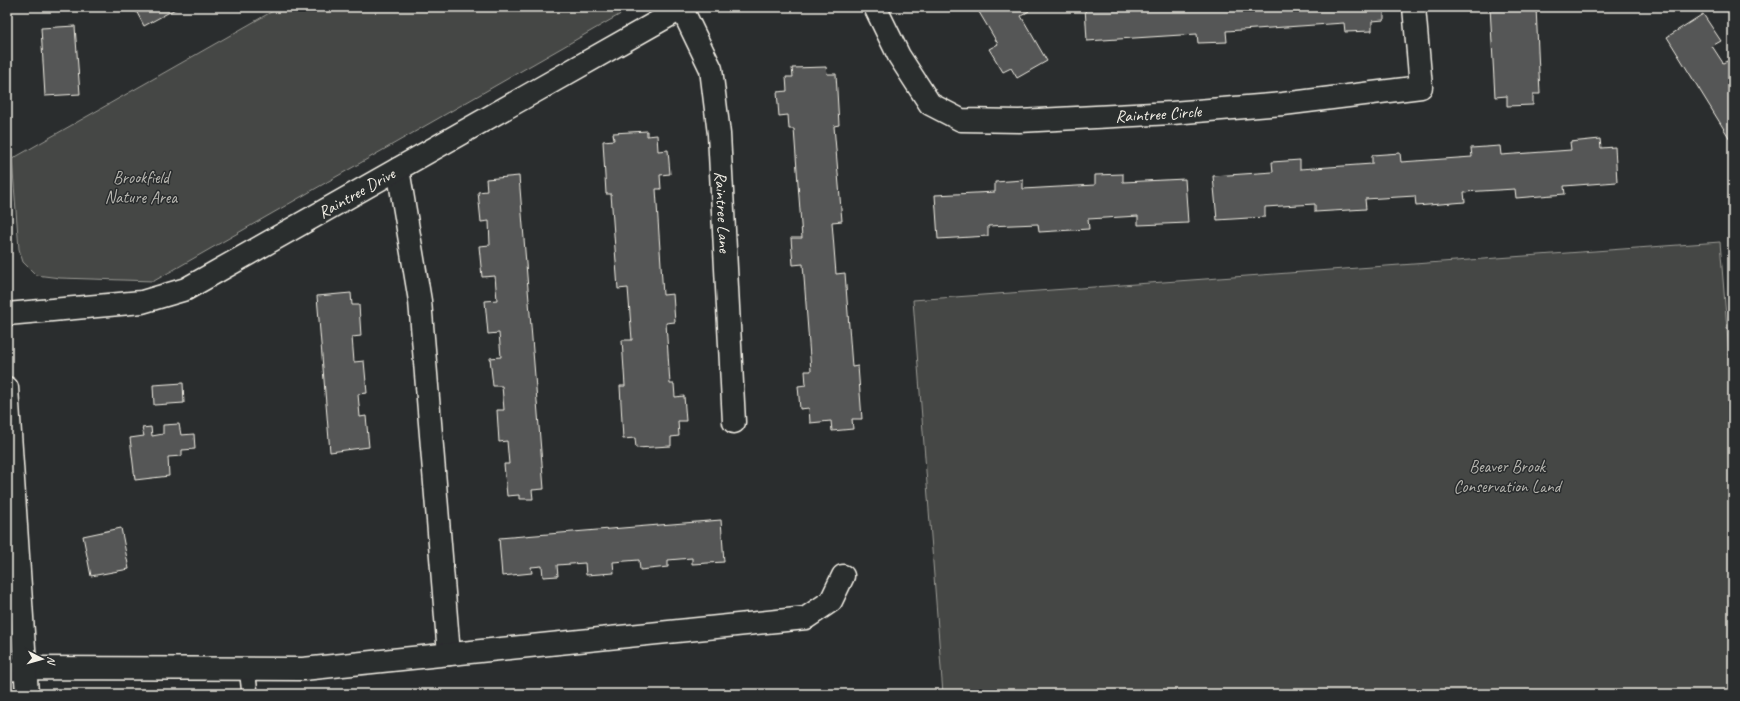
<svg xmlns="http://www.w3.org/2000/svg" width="1740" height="701" viewBox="0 0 1740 701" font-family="Caveat,sans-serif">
<rect width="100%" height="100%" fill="#2a2d2e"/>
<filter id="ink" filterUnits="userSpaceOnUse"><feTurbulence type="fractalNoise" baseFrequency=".025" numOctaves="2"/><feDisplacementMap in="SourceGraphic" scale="8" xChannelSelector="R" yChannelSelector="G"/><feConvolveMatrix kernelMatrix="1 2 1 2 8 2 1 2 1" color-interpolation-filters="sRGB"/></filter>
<g filter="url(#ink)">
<path fill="#444645" stroke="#9c9c96" d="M280,7h353l-479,274 -94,-3 -24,-3 -13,-13 -4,-13 -7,-90z
M1720,242l13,162v290h-790l-30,-394z"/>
<path fill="#555756" stroke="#f4f1e8" d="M134,7h45l-35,19z
M976,7h51l2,4 -8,5 26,45 -30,17 -6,-10 -8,4 -14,-23 9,-5z
M1085,7h299v13l-12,1v10l-27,1 -1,-9 -118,8 1,11 -29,1 -1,-9 -110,7z
M1490,7h46l4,87h-7v11l-26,1v-10l-12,1z
M1703,14l18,27 -9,5 11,17 4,-2 6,9v67l-3,2 -63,-102z
M75,26l5,68 -35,2 -4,-68z
M826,67l1,7h9l3,51 -5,1 8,95 -10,1 4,52 9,-1 7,94 6,-1 4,53h-10l1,10 -21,2 -1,-10 -21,2 -1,-15 -9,1 -2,-23 8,-1 -1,-14h6l-8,-107 -10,1 -2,-27h11l-8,-109h-5l-1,-14 -9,1 -2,-24 10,-1 -1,-14h7l-1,-9z
M647,131v5l10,-1 1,16 10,-1 2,24 -10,1 1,14h-5l7,106 10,-1 2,28 -9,1 4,61h4l1,13 9,-1 2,25h-8l1,15 -8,1v9l-35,2 -1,-10 -12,1 -3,-53h5l-3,-46h10l-4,-52 -10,1 -7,-95h-5l-3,-53 11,-1 -1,-7z
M1600,139l1,9 14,-1 2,35 -53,4 1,8 -49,4 -1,-9 -51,3 1,10 -49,4 -1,-10 -50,3 1,10 -51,3v-8l-50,3v10l-48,3 -4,-44 60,-4 -1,-10 28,-2v9l72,-5v-9l28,-2 1,9 71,-5 -1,-9 29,-2 1,9 70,-5 -1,-8z
M1123,174v8l62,-3 3,44 -50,2v-9l-50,3 1,10 -50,3 -1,-8 -50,2v10l-50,3 -3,-44 60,-3v-10l28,-2v9l72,-4v-10z
M519,176l25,313 -12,1 1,9h-14v-4l-12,1 -3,-32h5l-2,-23 -8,1 -2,-32h7l-2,-24h-9l-3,-28 11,-1 -2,-24 -11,1 -3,-33 12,-1 -2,-24 -13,1 -3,-31 11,-1 -1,-24 -8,1 -3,-30 9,-1 -1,-12z
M351,293l1,12h7l2,31 -9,1 2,25 10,-1 3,32 -9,1 2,23 6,-1 3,31 -39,5 -13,-156z
M183,383l1,20 -30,2 -1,-20z
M179,424l2,11 13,-1 1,15 -13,1v6l-14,1 1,19 -34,4 -5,-42 14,-2 -2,-8 9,-1 1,9 11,-2v-9z
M721,520l3,42 -32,2v-6l-24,2v7l-28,3 -1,-10 -26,2 1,11 -28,2 -1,-12 -28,2 1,11 -15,1 -1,-11 -11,1 1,6 -30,3 -3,-38z
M121,528l8,41 -38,7 -8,-40z"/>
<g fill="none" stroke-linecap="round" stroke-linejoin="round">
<defs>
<path id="lane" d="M247,668l3,26"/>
<g id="street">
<path id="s1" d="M875,7l24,49 31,48 31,16 58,1 153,-8 111,-9 138,-17 -7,-80"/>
<path id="s2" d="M682,9l29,60 8,65 15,288"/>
<path d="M398,169l22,132 29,353"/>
<path id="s3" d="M7,314l135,-12 44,-13 498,-282"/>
<path d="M7,670l19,-2 277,1 503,-51 25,-17 12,-25"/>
</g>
<path id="secondary" d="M7,388l20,306"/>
</defs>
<use href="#lane" stroke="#f4f1e8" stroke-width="18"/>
<use href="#street" stroke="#f4f1e8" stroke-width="25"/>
<use href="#secondary" stroke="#f4f1e8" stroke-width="25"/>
<use href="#lane" stroke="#2a2d2e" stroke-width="15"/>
<use href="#street" stroke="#2a2d2e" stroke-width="22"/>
<use href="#secondary" stroke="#2a2d2e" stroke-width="22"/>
</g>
</g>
<g text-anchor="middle" stroke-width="3" stroke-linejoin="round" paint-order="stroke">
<g font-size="17" fill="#f4f1e8" stroke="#2a2d2e">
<text dy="6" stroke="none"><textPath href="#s1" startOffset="344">Raintree Circle</textPath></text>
<text dy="6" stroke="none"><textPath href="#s3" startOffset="377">Raintree Drive</textPath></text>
<text dy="6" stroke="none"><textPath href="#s2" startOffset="210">Raintree Lane</textPath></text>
</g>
<g font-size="17" fill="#b6b5af" stroke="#2a2d2e">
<text x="141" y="183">Brookfield<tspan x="141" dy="20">Nature Area</tspan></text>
<text x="1507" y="472">Beaver Brook<tspan x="1507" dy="20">Conservation Land</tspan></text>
</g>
</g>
<rect width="1740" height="701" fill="none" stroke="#2a2d2e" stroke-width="24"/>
<rect x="12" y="12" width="1716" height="677" fill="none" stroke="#f4f1e8" stroke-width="1.5" filter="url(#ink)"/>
<g transform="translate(42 659) rotate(96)" stroke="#2a2d2e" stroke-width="3" paint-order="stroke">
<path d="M0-3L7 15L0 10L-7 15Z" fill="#f4f1e8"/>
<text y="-6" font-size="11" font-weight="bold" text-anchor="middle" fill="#f4f1e8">N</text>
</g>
</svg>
